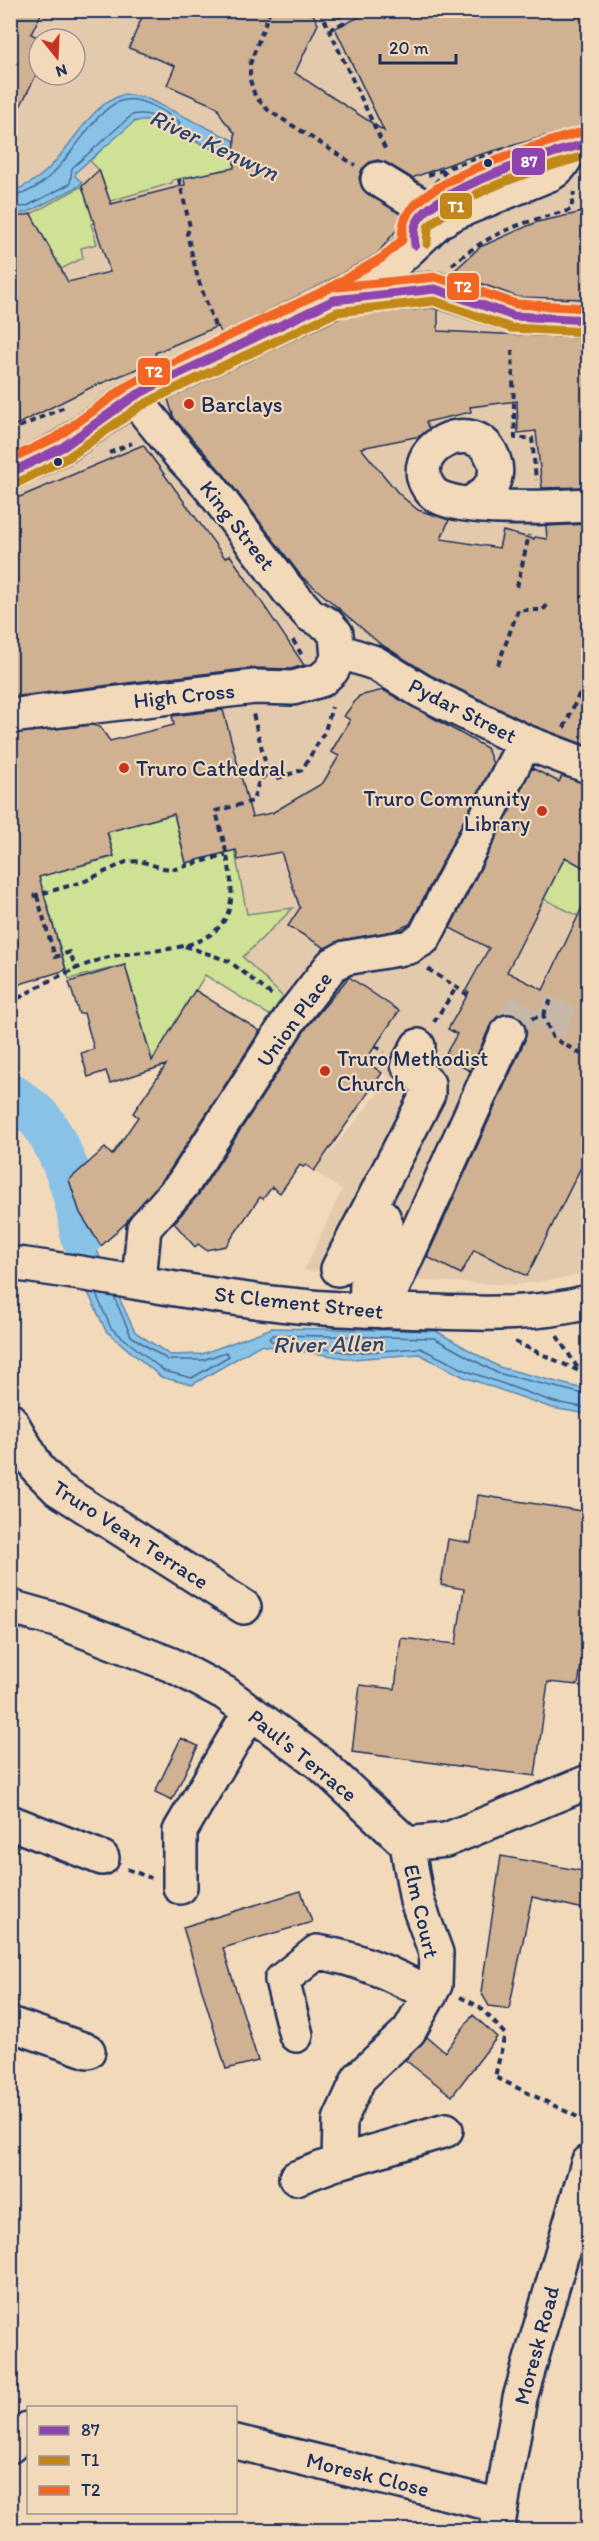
<svg xmlns="http://www.w3.org/2000/svg" width="599" height="2541" viewBox="0 0 599 2541" font-family="Itim,sans-serif">
<rect width="100%" height="100%" fill="#f2d9ba"/>
<filter id="ink" filterUnits="userSpaceOnUse"><feTurbulence type="fractalNoise" baseFrequency=".0167" numOctaves="2"/><feDisplacementMap in="SourceGraphic" scale="12" xChannelSelector="R" yChannelSelector="G"/><feConvolveMatrix kernelMatrix="1 2 1 2 8 2 1 2 1" color-interpolation-filters="sRGB"/></filter>
<g filter="url(#ink)">
<path fill="#e4caac" fill-rule="evenodd" d="M10,11h578v1260l-21,7 -51,7 -106,-5 -106,-10 38,-80 -28,-19 77,-93 -27,-17 -33,48 -59,-40 16,-67 -46,-45 50,-49 -45,6 -23,-114 -1,-88 -3,-32 -209,43zM39,39h36v36h-36z"/>
<path fill="#cfe195" stroke="#75887a" stroke-width="1.5" d="M142,119l92,39v10l-62,12v3l-62,18 -11,-31 -9,-9 37,-36z
M82,186l13,36 -4,2 6,20 -16,4 2,10 -22,11 -30,-55z
M225,801l22,113 46,-6 -50,49 45,45 -14,16 -69,-43 -52,88 -28,-98 -56,14 -20,-69 -28,-56 40,17 53,-14 -6,-25 66,-18 12,49 29,-8z
M565,857l23,13v25l-10,21 -34,-17z"/>
<path fill="#88c2e7" stroke="#5c87b0" stroke-width="1.5" d="M125,94l21,4 97,47 9,21 -100,-45h-17l-59,51 -1,4 7,6 -3,4 -51,26 -17,3v-24c55,-14 66,-84 114,-97z
M10,1083l38,32 21,41 -1,25 10,29 57,122 35,23 32,-1 70,-26 164,3 63,36 89,23v24l-36,-6 -88,-31 -45,-23 -67,5 -92,-14 -68,40 -31,-8 -55,-46 -21,-45 -28,-115 -19,-42 -27,-22z"/>
<g fill="none" stroke-linecap="round" stroke-linejoin="round">
<path stroke="#476a95" stroke-width="1.5" d="M10,196c54,-4 77,-90 115,-96 16,-3 42,13 55,22l-3,4c-15,-6 -28,-15 -45,-11l-60,53 -2,16 -43,22 -17,3
M96,1294l15,34 53,43 28,7 37,-22 -3,-4 -23,8h-35l-37,-24 -17,-39
M588,1395l-91,-22 -63,-35 -161,-3 -4,3 2,3 81,12 68,-5 47,23 87,31 34,6"/>
<path stroke="#88c2e7" stroke-width="45" d="M10,1095c11,9 28,19 35,31 19,30 35,73 37,109"/>
</g>
<path fill="#d0b192" stroke="#1b2f5e" stroke-width="1.5" d="M10,10h33l-12,24 8,4v31l-29,58z
M145,10h150l18,4 5,10 -23,49 89,58 -49,-103 40,-18h213v92l-3,23 -124,35 -49,18 -25,-15 -9,-3 -8,2 -8,7 -3,9 3,10 44,30 -28,35 -53,30 -104,50 -3,-7 -63,27 2,8 -65,26 -82,41v-210l21,-4 37,68 42,-10 -28,-86 17,-16 12,34 74,-19 -1,-7 50,-10 1,-35 -12,-14 -6,-12 -50,-22 8,-19 -46,-18z
M588,211v88l-70,-2 -66,-24 28,-26 57,-25z
M433,308l5,2v21l150,7v149l-46,1 -6,-57 -18,2 -1,-32 -47,6 1,5 -45,10 3,7 -9,7 -59,12 38,46 19,16 31,10 -8,19 58,9 4,-17 31,8 1,-2 12,2 -1,-13 42,-2v222l-56,-21 -102,-50 -51,-32 -78,-67 -76,-100 -51,-58 -3,-9 -3,-10 176,-83z
M143,445l82,113 5,-3 74,110 -13,4 -38,-1 -243,29v-196z
M383,690l104,58 6,16 -83,160 -16,7 -53,9 -16,8 -37,-22 12,-18 -19,-56 -43,8 -2,-10 -50,13 -12,-49 -67,18 7,24 -75,21 27,93 -56,17v-253l82,-9 8,2 10,14 64,-16 -2,-9 51,-6 29,107 20,-4 51,-30 16,-27 -8,-4 19,-32 -6,-4 15,-20z
M532,768l27,14 3,-6 26,8v86l-23,-13 -58,115 36,18 45,-95v258l-61,123 -53,-26 -13,24 -34,-17 98,-217 2,-9 -3,-9 -8,-7 -10,-2 -8,3 -7,8 -21,47 -26,-14 13,-23 -9,-5 21,-37 -3,-2 23,-42 -39,-20z
M125,965l27,96 43,-71 65,41 -92,142 -40,48 -27,25 -21,-33 -11,-33 36,-32 7,7 26,-38 -5,-4 33,-48 -56,18 -4,-12 -18,6 -7,-24 13,-4 -10,-36 -5,1 -10,-32z
M349,977l50,34 -34,50 17,12 -68,98 -8,-6 -3,2 -3,-2 -20,28 -8,-6 -9,12 -3,-2 -34,49 -20,4 -8,-6 -3,3 -21,-24 25,-29 108,-167z
M478,1495l110,17v106l-10,67 -30,-3 -13,94 -183,-24 8,-67 35,4 6,-51 55,6 8,-55 -23,-4 7,-46 23,4z
M181,1738l17,8 -26,54 -17,-8z
M501,1856l87,16v38l-56,-13 -23,112 -20,-3 -8,-14z
M301,1891l11,31 -89,26 35,113 -32,8 -43,-142z
M473,2015l24,22 -45,59 -47,-36 22,-23 18,15z"/>
<g fill="none" stroke-linecap="round" stroke-linejoin="round">
<path stroke="#c7b7a8" stroke-width="33" stroke-dasharray="33 16" stroke-linecap="butt" d="M508,1032l19,-29 61,30"/>
<defs>
<path id="minor" d="M378,179l41,25 19,18
M346,298l89,-9 79,27 74,4
M10,473l53,-26 70,-50 26,-14 175,-83 55,-32 49,-46 16,-9 96,-39c20,-11 10,-24 38,-31
M469,504c16,-9 32,-23 25,-43 -17,-53 -97,-9 -62,31 18,21 127,15 156,13
M339,651l36,12 46,28 104,51 63,24
M10,716l245,-29 38,1 28,-8 11,-10 6,-12 -2,-24 -9,-10 -17,-9 -22,-25 -78,-103 -29,-31 -48,-59
M338,1269l90,-175v-10l-20,-20 10,-18
M139,1281l5,-53 39,-44 109,-168 40,-51 13,-7 64,-11 15,-9 101,-196
M366,1310l1,-28 19,-58 -3,-7 -12,-12
M382,1311l126,-279
M10,1420l28,49 20,20 186,118
M10,1607l46,13 116,45 53,28 96,71 86,80 39,-4 142,-58
M10,1822l92,36
M180,1887v-56l70,-119
M10,2024l78,27
M296,2035l-14,-55 35,-28c41,6 77,22 113,43
M339,2162l107,-32
M296,2178l43,-16 1,-42 19,-42 50,-47 26,-46 1,-32 -19,-52 -10,-57
M236,2442l265,64
M10,2446l18,-17
M497,2530l23,-132 68,-235"/>
<path id="major" d="M10,1263c91,11 180,31 270,41 52,6 103,7 155,8 51,2 104,3 153,-10"/>
</defs>
<use href="#minor" stroke="#1b2f5e" stroke-width="38"/>
<use href="#major" stroke="#1b2f5e" stroke-width="38"/>
<path stroke="#1b2f5e" stroke-width="4" stroke-dasharray="6 4.5" stroke-linecap="butt" d="M270,10l-20,54v16l5,16 13,14 87,55
M320,10l66,141
M329,30l14,-7 -6,-13
M428,175l18,-6
M179,179l11,48 -3,7 11,45 17,47
M435,183l15,-16 95,-30
M452,265c36,-32 73,-44 119,-55l3,-18
M512,350l3,88h17l4,42
M10,431l57,-25
M109,453l23,-10
M517,587l12,-52
M293,640l10,17
M498,665l20,-55h25l6,-7
M564,728l24,-54
M268,773l10,5 24,-8 23,-39 7,-24
M33,896l50,-14 43,-20 14,-1 22,7 13,1 51,-14
M37,896l18,61 15,-5 6,18
M10,903l8,-2
M185,946l44,15 44,35
M428,969l40,26
M10,1004c24,-17 68,-38 95,-46 37,-11 113,0 125,-52 6,-26 -8,-69 -14,-95l37,-10 6,-20 9,-8 -15,-59
M543,1015l8,-15
M532,1019l11,-4 10,23 35,20
M434,1022l22,-34
M375,1046l9,6
M585,1091l3,-3
M557,1336l22,34
M515,1342l73,33
M127,1869l24,9
M460,1997l20,10 25,27 -10,43 93,45"/>
<use href="#minor" stroke="#f2d9ba" stroke-width="33"/>
<use href="#major" stroke="#f2d9ba" stroke-width="33"/>
<defs>
<path id="bus-1" d="M415,245c-1,-7 -2,-16 2,-23 18,-34 133,-69 171,-79
M10,473l53,-26 70,-50 26,-14 175,-83 101,-11 79,27 74,4"/>
<path id="bus-2" d="M427,244l1,-17c42,-39 107,-57 160,-72
M15,484l54,-27 70,-50 25,-13 173,-82 97,-11 77,27 76,4"/>
<path id="bus-3" d="M337,287l99,-10 80,27 72,4
M10,459l47,-22 69,-50 27,-15 175,-83 54,-31 20,-18c0,-9 1,-19 6,-27 29,-39 131,-69 177,-82"/>
</defs>
<use href="#bus-1" stroke="#f2d9ba" stroke-width="14"/>
<use href="#bus-2" stroke="#f2d9ba" stroke-width="14"/>
<use href="#bus-3" stroke="#f2d9ba" stroke-width="14"/>
<use href="#bus-1" stroke="#8e44ad" stroke-width="9"/>
<use href="#bus-2" stroke="#c08818" stroke-width="9"/>
<use href="#bus-3" stroke="#f26522" stroke-width="9"/>
</g>
</g>
<g fill="#1b2f5e" stroke="#f2d9ba" stroke-width="2">
<circle cx="488" cy="163" r="5"/>
<circle cx="58" cy="462" r="5"/>
</g>
<g fill="#c8321e" stroke="#f2d9ba" stroke-width="2">
<circle cx="189" cy="404" r="6"/>
<circle cx="124" cy="768" r="6"/>
<circle cx="542" cy="811" r="6"/>
<circle cx="325" cy="1071" r="6"/>
</g>
<g text-anchor="middle" stroke-width="4.5" stroke-linejoin="round" paint-order="stroke">
<g font-size="22" fill="#1b2f5e" stroke="#f2d9ba" text-anchor="start">
<text x="201" y="412">Barclays</text>
<text x="136" y="776">Truro Cathedral</text>
<text x="530" y="806" text-anchor="end">Truro Community<tspan x="530" dy="25">Library</tspan></text>
<text x="337" y="1066">Truro Methodist<tspan x="337" dy="25">Church</tspan></text>
</g>
<g font-size="22" fill="#1b2f5e" stroke="#f2d9ba">
<text transform="translate(238 525) rotate(52)" y="8">King Street</text>
<text transform="translate(184 695) rotate(-6)" y="8">High Cross</text>
<text transform="translate(463 710) rotate(27)" y="8">Pydar Street</text>
<text transform="translate(294 1019) rotate(-54)" y="8">Union Place</text>
<text transform="translate(299 1302) rotate(6)" y="8">St Clement Street</text>
<text transform="translate(131 1534) rotate(33)" y="8">Truro Vean Terrace</text>
<text transform="translate(303 1755) rotate(39)" y="8">Paul's Terrace</text>
<text transform="translate(422 1911) rotate(77)" y="8">Elm Court</text>
<text transform="translate(536 2345) rotate(-75)" y="8">Moresk Road</text>
<text transform="translate(368 2474) rotate(14)" y="8">Moresk Close</text>
</g>
<g font-size="24" font-style="italic" fill="#2b4573" stroke="#f2d9ba">
<text transform="translate(214 145) rotate(25)" y="8">River Kenwyn</text>
<text transform="translate(328 1344) rotate(-1)" y="8">River Allen</text>
</g>
</g>
<g stroke="#f2d9ba" stroke-width="2">
<rect x="511" y="147" width="35" height="29" rx="6" fill="#8e44ad"/>
<rect x="439" y="192" width="34" height="28" rx="6" fill="#c08818"/>
<rect x="446" y="272" width="34" height="29" rx="6" fill="#f26522"/>
<rect x="137" y="357" width="34" height="29" rx="6" fill="#f26522"/>
</g>
<g font-size="16" text-anchor="middle" font-weight="bold" fill="#fff">
<text x="529" y="167">87</text>
<text x="456" y="212">T1</text>
<text x="463" y="292">T2</text>
<text x="154" y="377">T2</text>
</g>
<rect width="599" height="2541" fill="none" stroke="#f2d9ba" stroke-width="36"/>
<rect x="18" y="18" width="563" height="2505" fill="none" stroke="#1b2f5e" stroke-width="2" filter="url(#ink)"/>
<rect x="27" y="2406" width="210" height="108" fill="#f2d9ba" stroke="#9c9595" stroke-width="1.5"/>
<rect x="39" y="2426" width="30" height="9" fill="#8e44ad" stroke="#9c9595" stroke-width="1.5"/>
<text x="81" y="2436" font-size="18" fill="#1b2f5e">87</text>
<rect x="39" y="2456" width="30" height="9" fill="#c08818" stroke="#9c9595" stroke-width="1.5"/>
<text x="81" y="2466" font-size="18" fill="#1b2f5e">T1</text>
<rect x="39" y="2486" width="30" height="9" fill="#f26522" stroke="#9c9595" stroke-width="1.5"/>
<text x="81" y="2496" font-size="18" fill="#1b2f5e">T2</text>
<g transform="translate(57 57) rotate(162)"><circle r="28" fill="#f2d9ba" stroke="#9c9595" stroke-width="1.5"/>
<path d="M0-4.5L10 22L0 15L-10 22Z" fill="#c8321e"/>
<text y="-9" font-size="16" font-weight="bold" text-anchor="middle" fill="#1b2f5e">N</text>
</g>
<path d="M380 54v9h76v-9" fill="none" stroke="#1b2f5e" stroke-width="3"/>
<text x="389" y="54" font-size="18" fill="#1b2f5e" stroke="#f2d9ba" stroke-width="4.5" paint-order="stroke">20 m</text>
</svg>
